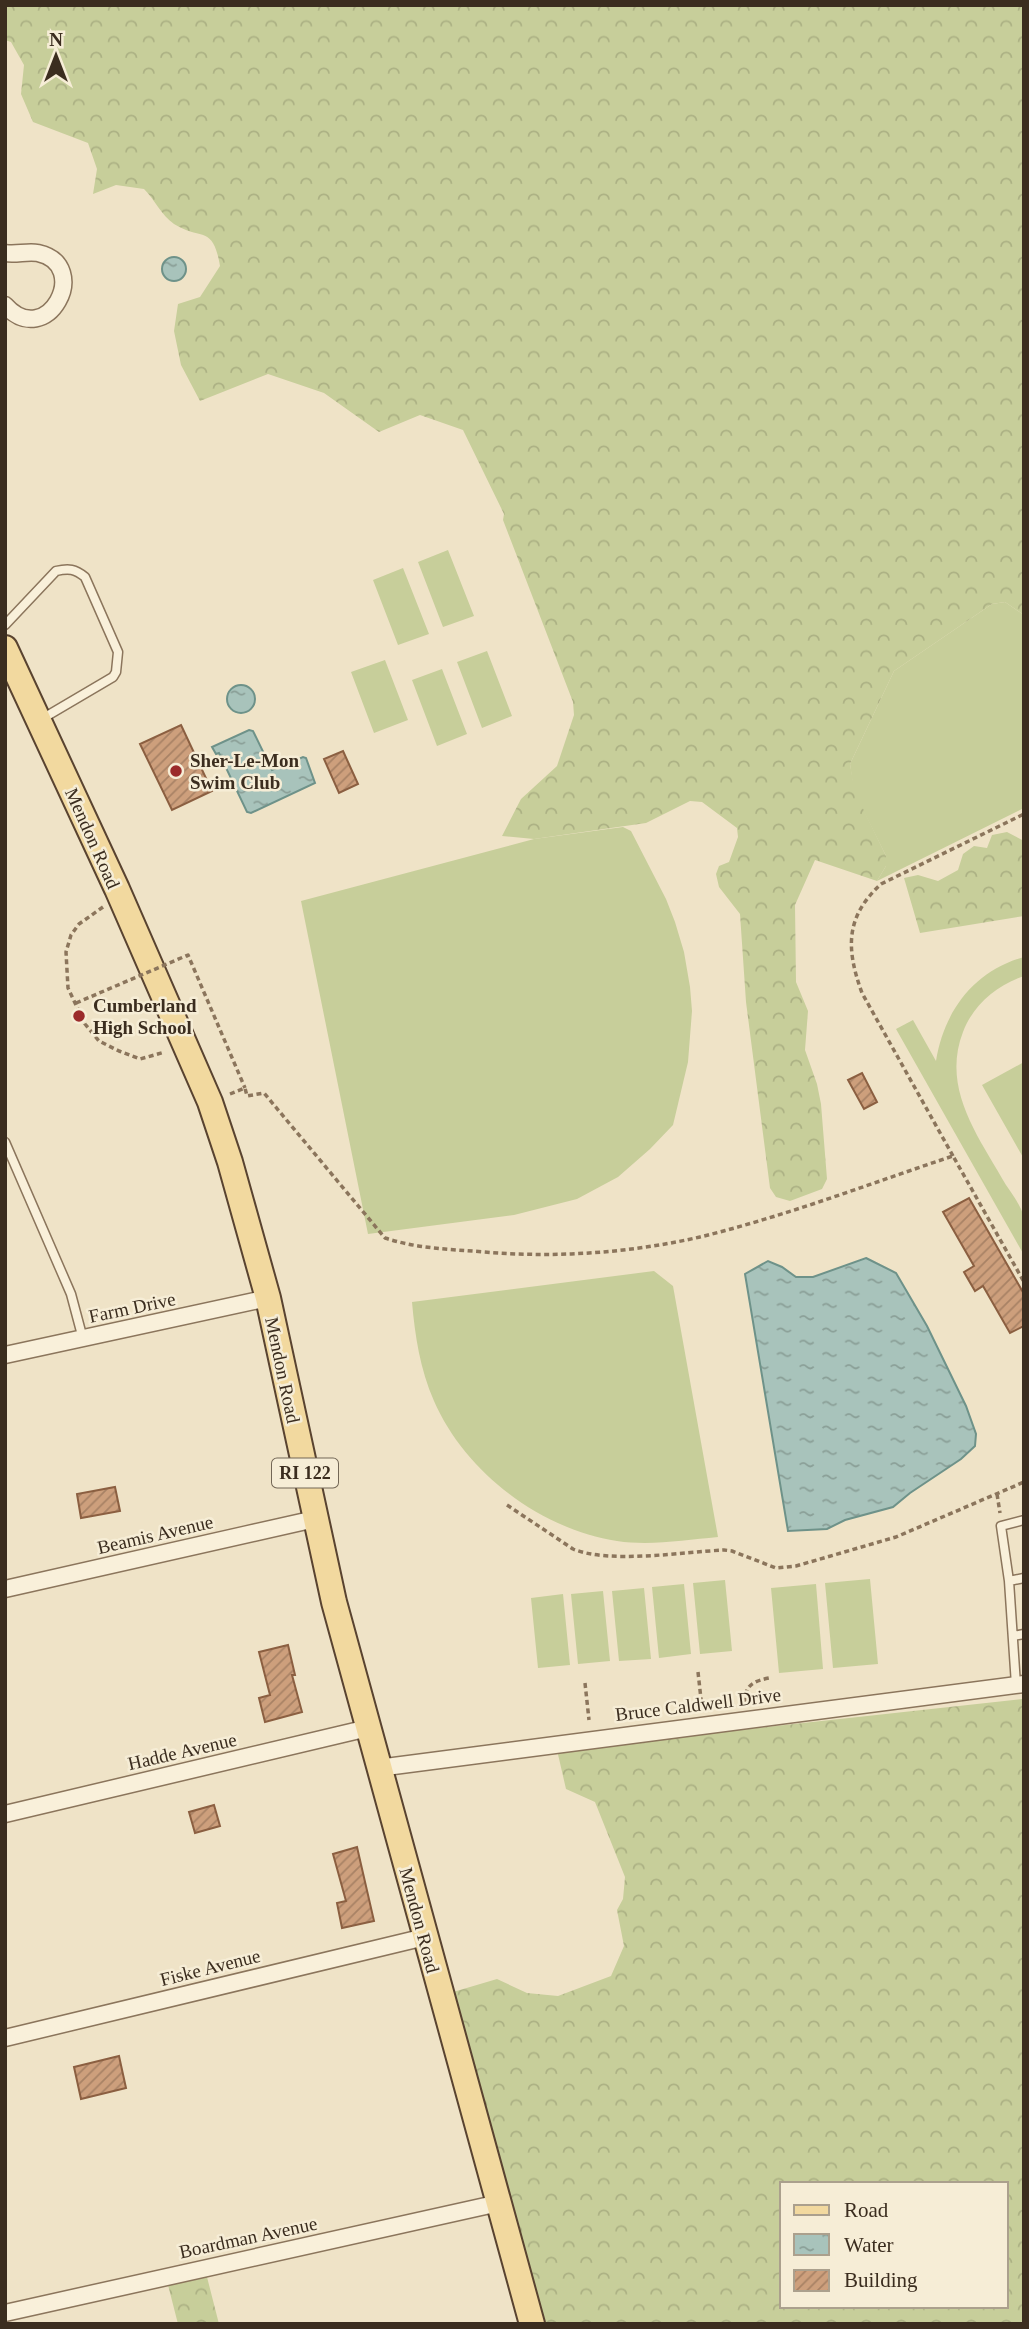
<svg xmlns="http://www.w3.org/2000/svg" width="1029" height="2329" viewBox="0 0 1029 2329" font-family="Georgia,serif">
<defs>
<pattern id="forest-crowns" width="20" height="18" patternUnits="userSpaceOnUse" patternTransform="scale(1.75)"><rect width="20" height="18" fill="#c7ce9a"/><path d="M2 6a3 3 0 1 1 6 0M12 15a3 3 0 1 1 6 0" fill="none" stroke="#acb184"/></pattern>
<pattern id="water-ripples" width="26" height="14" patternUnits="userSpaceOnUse" patternTransform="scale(1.75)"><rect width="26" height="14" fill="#a8c3bb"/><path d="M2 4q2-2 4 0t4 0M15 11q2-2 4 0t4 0" fill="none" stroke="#8a9f97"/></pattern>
<pattern id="building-hatch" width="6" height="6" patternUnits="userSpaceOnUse" patternTransform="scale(1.75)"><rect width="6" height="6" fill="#cd9f7c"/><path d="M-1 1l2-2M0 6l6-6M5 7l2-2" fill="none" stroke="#a88265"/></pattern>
</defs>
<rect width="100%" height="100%" fill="#efe3c7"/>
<path fill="#c7ce9a" d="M448,550l26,66 -31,11 -25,-65z
M403,568l26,66 -31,11 -25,-65z
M1005,602l19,13v193l-147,73 9,-15v-10l-32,-64 -4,-28 44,-93 98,-67z
M487,651l25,65 -30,12 -25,-66z
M385,660l23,60 -34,13 -23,-61z
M442,669l25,65 -30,12 -25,-66z
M623,827l8,4 35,68 9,23 9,30 6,35 2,24 -4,51 -15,63 -23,24 -32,28 -41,22 -63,16 -146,19 -67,-333 233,-62z
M1024,957v19c-27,9 -51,29 -61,56 -22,57 16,105 43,153 6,9 16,22 18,33 2,11 0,25 0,37l-128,-226 17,-9 23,41c8,-50 38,-90 88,-104z
M1024,1062v97l-42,-74z
M654,1271l19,15 45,251c-33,3 -68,9 -101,4 -77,-12 -152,-69 -183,-140 -14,-32 -19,-65 -22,-99z
M870,1579l8,85 -45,4 -8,-85z
M725,1580l7,71 -32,3 -7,-71z
M684,1584l7,70 -32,4 -7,-71z
M816,1584l7,85 -44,4 -8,-85z
M644,1588l7,71 -32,2 -7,-70z
M603,1591l7,70 -32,3 -7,-70z
M563,1594l7,71 -32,3 -7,-70z"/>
<path fill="url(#forest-crowns)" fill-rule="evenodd" d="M5,5h1019v610l-19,-13 -13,2 -98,67 -44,93 5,28 31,64v10l-9,15 -62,-21 -20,45 1,77 12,29 -3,39 12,34 4,20 6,75 -5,10 -32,12 -14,-4 -6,-9 -24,-186 -6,-88 -21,-27 -3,-13 3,-8 10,-4 9,-25 -1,-9 -35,-26 -12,-1 -44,22 -112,16 -32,-3 19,-37 36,-33 17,-51 -1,-13 -70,-182 1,-6 -41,-84 -43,-15 -41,17 -55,-39 -56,-19 -68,27 -19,-36 -7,-34 4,-27 22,-7 20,-31c-7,-42 -19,-25 -46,-42 -13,-9 -19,-24 -30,-35l-28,-4 -23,9 4,-25 -9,-26 -55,-21 -12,-28 3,-29 -13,-23 -6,-2z
M1007,832l17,9v75l-104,17 -16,-55 14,-3 20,6 20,-11 5,-16 11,-8 13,2 5,-13z
M1022,1699l2,9v616h-492l-89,-329 54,-16 30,14 31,3 53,-20 13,-30 -7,-36 6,-11 2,-22 -30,-75 -29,-13 -9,-39zM782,2184h224v122h-224z
M202,2275l5,2 12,47h-41l-11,-43z"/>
<path fill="url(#water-ripples)" stroke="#6e9289" stroke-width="2" d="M162 269a12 12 0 1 1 24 0a12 12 0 1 1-24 0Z
M227 699a14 14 0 1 1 28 0a14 14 0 1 1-28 0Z
M249,730l4,1 19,39 31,-13 3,1 9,25 -64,30 -4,-1 -28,-59 -3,1 -4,-7z
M866,1258l30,15 31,53 39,80 10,28 -1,12 -14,13 -51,34 -17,14 -48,13 -18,9 -39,2 -43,-257 23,-13 14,6 14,10h17z"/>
<path fill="url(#building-hatch)" stroke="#8b5f41" stroke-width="2" d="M181,725l31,66 -40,19 -32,-66z
M343,751l15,33 -19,9 -15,-34z
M862,1073l15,29 -13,7 -16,-29z
M969,1198l55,96v32l-14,7 -27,-47 -8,5 -11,-19 10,-6 -31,-54z
M115,1487l5,24 -39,7 -4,-24z
M288,1645l7,30h-3l10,37 -37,10 -6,-24 11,-3 -11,-43z
M214,1805l6,21 -25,7 -6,-21z
M357,1847l17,74 -32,7 -5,-25 9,-2 -13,-47z
M119,2056l7,32 -45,11 -7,-32z"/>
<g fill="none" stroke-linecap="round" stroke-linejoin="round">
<defs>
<path id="service" d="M5,625l51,-54c13,-3 19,-2 29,6l33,75 -2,20 -3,5 -73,43
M5,1142l66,152 12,45
M1009,1581l15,-3
M1013,1636l11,-2
M1016,1685l-7,-104 -8,-55 23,-6"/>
<path id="minor" d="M5,253c11,2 22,-2 33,0 55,12 9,99 -33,52
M5,1355l263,-57
M5,1589l310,-70
M378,1768l646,-84
M5,1814l363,-86
M5,2038l420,-101
M5,2313l494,-110"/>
<path id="primary" d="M5,648l112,241 93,213 20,60 38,136 66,304 198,722"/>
</defs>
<use href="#service" stroke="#8b755c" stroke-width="11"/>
<use href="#minor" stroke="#8b755c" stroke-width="19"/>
<use href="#primary" stroke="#594330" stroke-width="28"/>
<path stroke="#8b755c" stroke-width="3.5" stroke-dasharray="5 3.5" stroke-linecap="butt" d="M103,907l-24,17 -8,11 -5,17 2,36 17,36 14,17 20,10 21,8 25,-7
M230,1094l15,-6 2,8 17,-3 121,145c34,11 64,11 99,14 72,6 146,1 216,-15 86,-21 169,-53 253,-81l71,126
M953,1156l-91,-163c-16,-44 -17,-76 19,-109l143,-70
M997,1494l3,19
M507,1505l66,44c36,15 110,3 151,1l8,1 44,17 20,-2 100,-29 128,-55
M698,1672l4,36
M585,1683l4,37
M745,1703c-1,-18 9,-22 24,-25"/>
<use href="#service" stroke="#f9f0da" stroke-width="8"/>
<use href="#minor" stroke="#f9f0da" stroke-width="16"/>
<use href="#primary" stroke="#f2d99f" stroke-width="24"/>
<path stroke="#8b755c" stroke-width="3.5" stroke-dasharray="5 3.5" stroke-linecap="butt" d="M76,1003l112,-48 57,133"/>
</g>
<g fill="#9b2b2b" stroke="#f6edd6" stroke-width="2.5">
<circle cx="176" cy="771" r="7"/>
<circle cx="79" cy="1016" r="7"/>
</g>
<g text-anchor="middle" stroke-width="5" stroke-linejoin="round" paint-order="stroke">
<rect fill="#f6edd6" stroke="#736756" stroke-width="2" x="272" y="1458.5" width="66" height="29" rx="5"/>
<g font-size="18" font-weight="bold" fill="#3b2d1f">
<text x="305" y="1479">RI 122</text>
</g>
<g font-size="19" font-weight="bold" fill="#3b2d1f" stroke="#f6edd6" text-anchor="start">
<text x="190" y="767">Sher-Le-Mon<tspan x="190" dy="22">Swim Club</tspan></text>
<text x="93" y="1012">Cumberland<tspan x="93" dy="22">High School</tspan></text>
</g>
<g font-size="19" fill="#3b2d1f" stroke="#f6edd6">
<text transform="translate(93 838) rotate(66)" y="7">Mendon Road</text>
<text transform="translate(132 1307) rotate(-12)" y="7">Farm Drive</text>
<text transform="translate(283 1370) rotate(78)" y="7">Mendon Road</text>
<text transform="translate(155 1534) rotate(-13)" y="7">Beamis Avenue</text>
<text transform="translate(698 1704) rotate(-7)" y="7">Bruce Caldwell Drive</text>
<text transform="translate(182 1751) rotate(-13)" y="7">Hadde Avenue</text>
<text transform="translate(420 1920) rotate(75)" y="7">Mendon Road</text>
<text transform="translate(210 1967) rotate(-14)" y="7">Fiske Avenue</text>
<text transform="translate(248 2237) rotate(-12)" y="7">Boardman Avenue</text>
</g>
</g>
<rect width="1029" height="2329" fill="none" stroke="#3b2d1f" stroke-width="14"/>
<rect x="780" y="2182" width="228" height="126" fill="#f6edd6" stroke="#aba08d" stroke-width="2"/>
<rect x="794" y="2205" width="35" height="10" fill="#f2d99f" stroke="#aba08d" stroke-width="2"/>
<text x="844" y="2217" font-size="21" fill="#3b2d1f">Road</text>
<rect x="794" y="2234" width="35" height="21" fill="url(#water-ripples)" stroke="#aba08d" stroke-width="2"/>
<text x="844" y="2252" font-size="21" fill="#3b2d1f">Water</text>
<rect x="794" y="2270" width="35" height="21" fill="url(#building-hatch)" stroke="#aba08d" stroke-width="2"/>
<text x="844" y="2287" font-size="21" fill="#3b2d1f">Building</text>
<g transform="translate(56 56)" stroke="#f6edd6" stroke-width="5" paint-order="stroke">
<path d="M0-5L12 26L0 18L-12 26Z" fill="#3b2d1f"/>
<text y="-10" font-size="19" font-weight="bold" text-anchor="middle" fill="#3b2d1f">N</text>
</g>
</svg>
